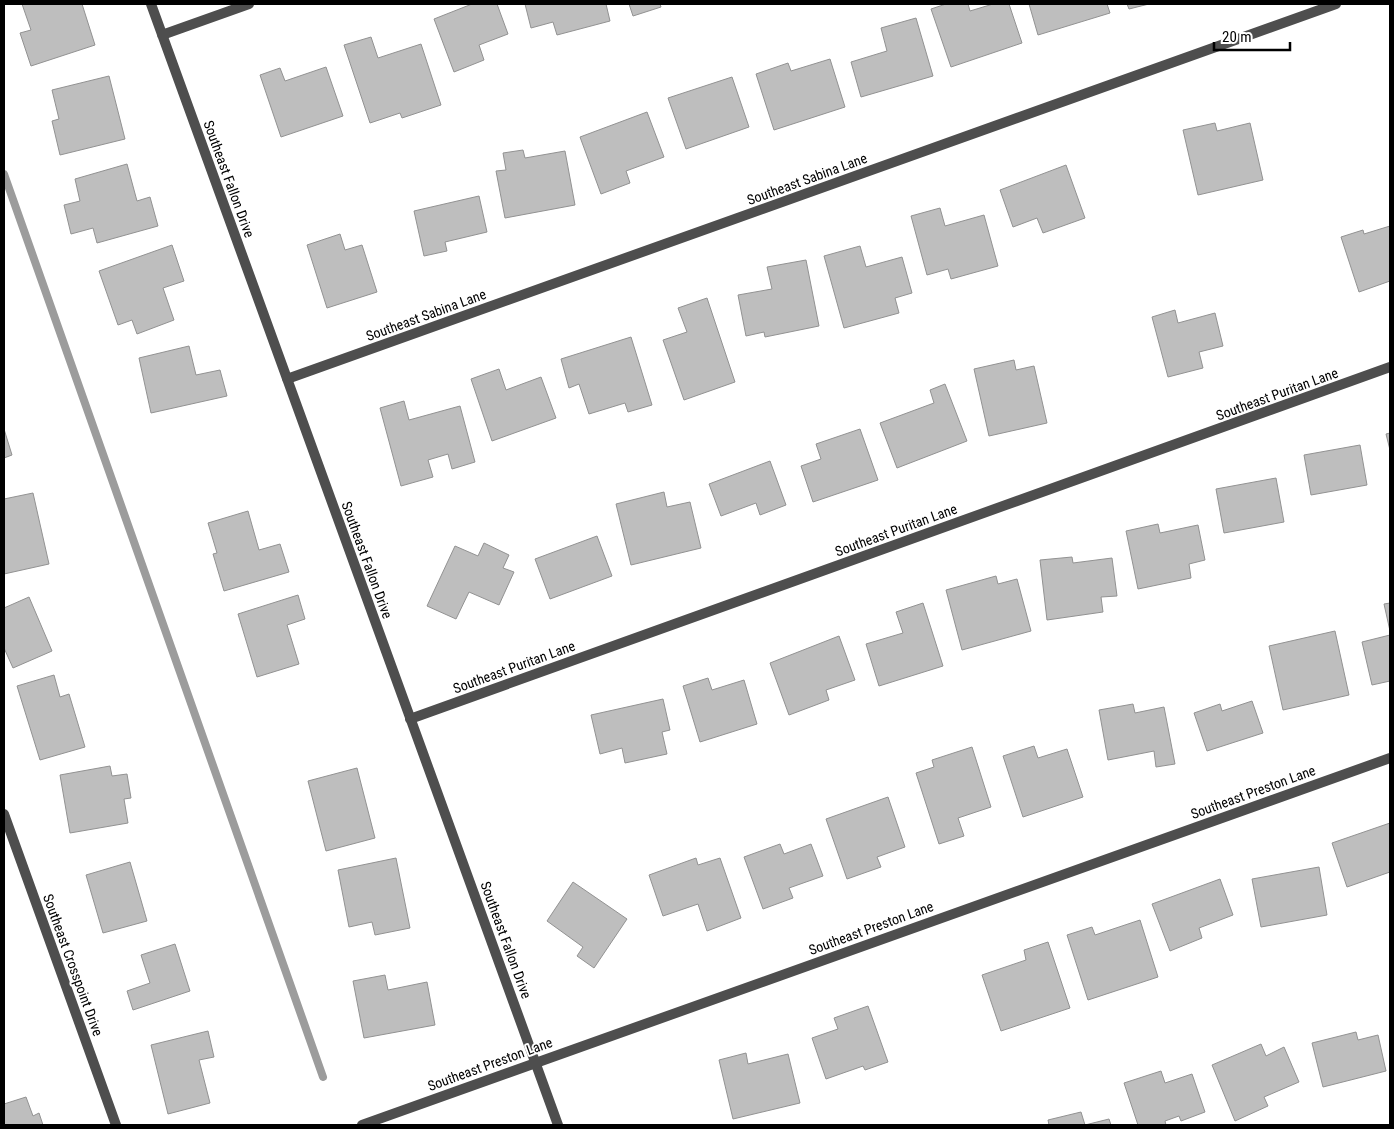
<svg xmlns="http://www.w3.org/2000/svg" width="1394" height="1129" viewBox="0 0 1394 1129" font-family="'Roboto Condensed',sans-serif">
<rect width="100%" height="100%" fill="#fff"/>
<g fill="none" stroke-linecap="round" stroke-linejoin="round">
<path stroke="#9c9c9c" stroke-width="8" d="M4,174l319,903"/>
</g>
<path fill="#bebebe" stroke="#929292" d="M22,4h60l13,41 -64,21 -11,-33 11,-3z
M472,4h25l11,30 -29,11 5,15 -30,12 -20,-53z
M525,4h81l4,17 -53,14 -4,-13 -22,6z
M629,4h31l1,3 -28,9z
M946,4h22l2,7 23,-7h16l13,39 -71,24 -20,-58z
M1029,4h78l3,9 -72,22z
M1127,4h22l-20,5z
M916,18l17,58 -72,21 -10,-35 36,-11 -6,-23z
M371,37l7,21 43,-14 20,61 -39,13 -2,-5 -30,10 -26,-78z
M830,59l15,48 -71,23 -18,-56 32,-11 3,8z
M326,67l17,49 -62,21 -21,-62 20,-7 5,13z
M109,76l16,63 -65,16 -8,-34 7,-2 -7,-29z
M732,77l17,50 -63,22 -18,-51z
M647,112l17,45 -38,14 4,12 -29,11 -21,-57z
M1215,123l2,8 33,-8 13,57 -65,15 -15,-65z
M523,150l2,8 40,-7 10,54 -70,13 -9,-47 10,-1 -3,-17z
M127,164l10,37 13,-4 8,29 -61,17 -4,-15 -22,6 -7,-29 16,-4 -5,-22z
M1066,165l19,53 -42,15 -6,-15 -24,9 -13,-37z
M479,196l8,36 -42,10 2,9 -23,5 -10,-45z
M940,208l5,18 39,-11 14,51 -47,13 -3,-10 -21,6 -16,-59z
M1390,226v55l-31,11 -18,-55 22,-7 1,4z
M340,234l5,16 17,-5 15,47 -50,16 -20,-63z
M172,245l12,36 -21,7 11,32 -37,14 -5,-14 -14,5 -19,-54z
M860,246l6,21 36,-10 10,36 -17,5 4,15 -55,15 -20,-72z
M806,260l13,66 -54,11 -1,-5 -18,4 -8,-41 34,-6 -5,-22z
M707,298l28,84 -51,18 -21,-60 24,-8 -9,-24z
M1175,310l3,13 37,-10 8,33 -24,6 4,16 -35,9 -16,-60z
M631,337l21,68 -24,7 -3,-9 -36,11 -10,-30 -10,4 -8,-29z
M189,346l7,29 24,-5 7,26 -76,17 -12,-55z
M1014,360l2,10 18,-4 13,57 -58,13 -15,-67z
M499,369l7,21 35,-13 15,41 -64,23 -21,-62z
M945,384l22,57 -70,27 -17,-45 54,-20 -4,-13z
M404,401l5,19 51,-14 15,56 -23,7 -4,-15 -20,6 5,17 -32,9 -21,-78z
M4,429l8,26 -8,3z
M860,429l18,51 -65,22 -12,-36 20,-7 -5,-15z
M1390,433v17l-4,-16z
M1360,445l7,40 -56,10 -7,-40z
M770,461l16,44 -26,10 -4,-12 -35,13 -12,-32z
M1276,478l8,44 -60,11 -8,-44z
M664,492l3,15 23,-5 11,46 -70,17 -15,-61z
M33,493l16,71 -45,10v-75z
M248,511l11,39 21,-6 9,28 -65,19 -11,-37 4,-1 -9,-30z
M1158,524l2,9 38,-8 7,35 -16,4 2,14 -53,11 -12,-58z
M597,536l15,40 -62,23 -15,-40z
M484,543l25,12 -6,13 11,4 -15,33 -30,-13 -13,27 -29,-13 28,-60 23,10z
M1072,557l1,6 39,-5 5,38 -16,1 2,15 -56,8 -7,-60z
M996,576l2,8 19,-5 14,52 -69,19 -16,-60z
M298,595l7,24 -18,6 12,39 -42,13 -19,-63z
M29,597l23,54 -39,17 -9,-20v-40z
M923,603l20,63 -64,20 -13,-42 37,-11 -7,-21z
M1390,603v28l-6,-27z
M1335,631l14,64 -66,15 -14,-64z
M1390,635v46l-18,4 -10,-43z
M839,636l16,44 -29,10 3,10 -40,15 -19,-52z
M54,675l6,22 9,-3 16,53 -45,13 -23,-74z
M708,678l4,12 32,-10 13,44 -57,18 -17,-56z
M663,699l7,31 -8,2 5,22 -42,9 -3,-15 -22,6 -9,-39z
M1252,701l11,32 -56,18 -13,-38 26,-9 2,7z
M1133,704l2,9 29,-6 11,57 -19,3 -2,-16 -46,9 -9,-50z
M1034,746l4,12 29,-9 16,48 -60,20 -20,-61z
M972,747l19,60 -33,11 6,18 -25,8 -23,-71 18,-6 -2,-7z
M110,766l2,10 15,-2 4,24 -7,1 4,24 -58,10 -10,-58z
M357,768l18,70 -49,13 -18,-70z
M888,797l17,50 -28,10 4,10 -34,12 -21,-60z
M1390,823v49l-43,15 -15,-44z
M780,844l4,10 27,-10 12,32 -34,12 4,10 -30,11 -19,-52z
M396,858l14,70 -35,7 -3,-13 -23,5 -11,-57z
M696,858l2,7 22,-7 21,60 -34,13 -9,-27 -35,12 -14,-41z
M130,862l17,59 -44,12 -17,-58z
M1319,867l8,48 -66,12 -9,-48z
M1220,879l13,36 -34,13 3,10 -32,13 -18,-47z
M573,882l54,37 -33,49 -17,-12 6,-9 -36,-26z
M1140,920l18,57 -70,23 -21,-65 25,-8 3,8z
M1048,942l22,66 -69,23 -19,-56 44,-15 -2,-10z
M175,944l15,47 -57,19 -6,-19 23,-8 -9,-28z
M385,975l3,15 39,-8 8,43 -71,13 -11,-57z
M868,1006l20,56 -23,8 -2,-4 -37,13 -14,-41 26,-9 -4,-11z
M208,1031l6,26 -15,3 11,43 -42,11 -17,-69z
M1356,1032l2,8 20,-5 8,36 -63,16 -11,-44z
M1261,1044l5,12 18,-9 15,35 -35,15 4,9 -33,15 -23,-56z
M746,1053l2,11 40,-10 12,49 -67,16 -14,-59z
M1161,1071l4,12 27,-9 13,38 -24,9 -2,-5 -14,5 1,4h-28l-14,-42z
M26,1097l7,19 6,-3 4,12h-39v-21z
M1081,1112l4,13 24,-6 2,6h-62l-1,-5z"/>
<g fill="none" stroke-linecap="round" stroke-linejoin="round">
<path stroke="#4e4e4e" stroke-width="10" d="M151,4l407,1121
M162,35l87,-31
M287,379l1049,-375
M410,719l980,-352
M4,814l112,311
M362,1125l1028,-367"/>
</g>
<g text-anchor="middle" stroke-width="4" stroke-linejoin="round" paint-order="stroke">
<g font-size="14" fill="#000" stroke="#fff">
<text transform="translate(229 179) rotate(70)" y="5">Southeast Fallon Drive</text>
<text transform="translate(807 179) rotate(-20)" y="5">Southeast Sabina Lane</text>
<text transform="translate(426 315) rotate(-20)" y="5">Southeast Sabina Lane</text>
<text transform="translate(1277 394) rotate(-20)" y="5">Southeast Puritan Lane</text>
<text transform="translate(896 530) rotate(-20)" y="5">Southeast Puritan Lane</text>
<text transform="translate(367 560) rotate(70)" y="5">Southeast Fallon Drive</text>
<text transform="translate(514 667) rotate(-20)" y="5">Southeast Puritan Lane</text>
<text transform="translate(1253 792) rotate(-20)" y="5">Southeast Preston Lane</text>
<text transform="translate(871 928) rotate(-20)" y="5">Southeast Preston Lane</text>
<text transform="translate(506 940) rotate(70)" y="5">Southeast Fallon Drive</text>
<text transform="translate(73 965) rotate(70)" y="5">Southeast Crosspoint Drive</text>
<text transform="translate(490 1064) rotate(-20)" y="5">Southeast Preston Lane</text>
</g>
</g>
<rect width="1394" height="1129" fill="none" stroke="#000000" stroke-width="10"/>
<path d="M1214 42v8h76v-8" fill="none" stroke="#000000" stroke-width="2.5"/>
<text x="1222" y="42" font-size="15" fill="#000000" stroke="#ffffff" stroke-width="4" paint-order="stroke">20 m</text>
</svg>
